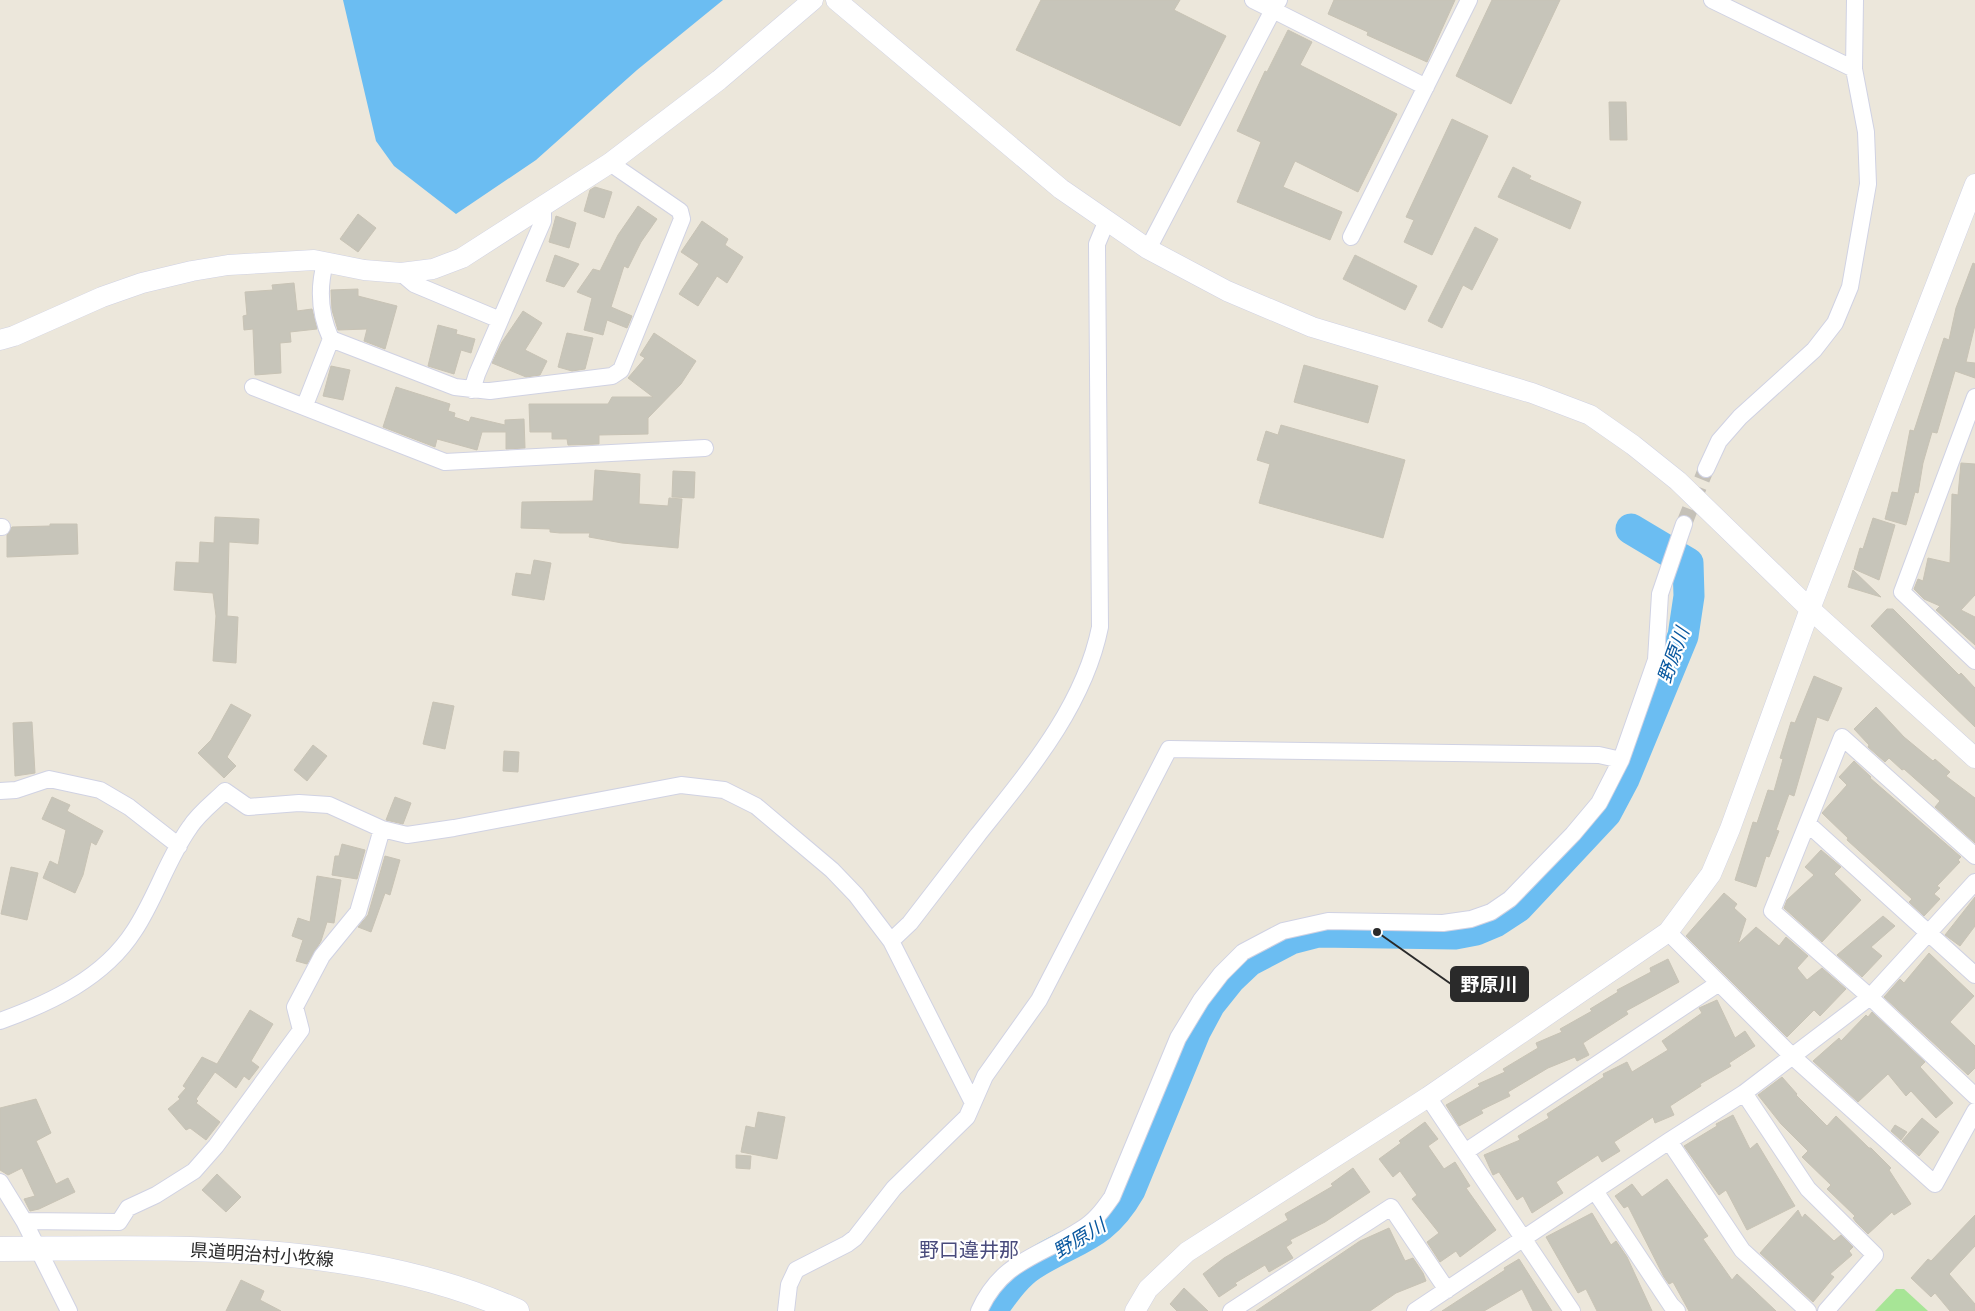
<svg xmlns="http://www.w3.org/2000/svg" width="1975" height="1311" viewBox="0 0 1975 1311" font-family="'Exo 2','Noto Sans JP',sans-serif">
<rect width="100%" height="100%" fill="#ece7db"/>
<path fill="#a7e596" d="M1896,1289h8l24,22h-53z"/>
<path fill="#6bbdf2" d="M343,0h380l-86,70 -101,90 -80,54 -62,-48 -18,-25z"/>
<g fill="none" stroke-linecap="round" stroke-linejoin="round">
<path stroke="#6bbdf2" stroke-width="31" d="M991,1311c12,-16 24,-35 41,-46 43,-28 70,-26 98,-75l65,-158 15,-28 20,-25 19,-18 42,-22 27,-7 137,2 21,-4 19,-8 23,-15 88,-94 18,-34 59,-143 6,-40 -1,-33 -57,-34"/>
</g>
<path fill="#c7c5ba" stroke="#c8c3b5" d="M1041,0h139l-6,10 52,26 -46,90 -164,-76z
M1334,0h121l-28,62 -60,-27 1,-3 -40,-18z
M1492,0h68l-49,104 -55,-28z
M1288,30l24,12 -12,23 97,49 -39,78 -63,-31 -12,26 59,25 -12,28 -93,-38 24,-60 -24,-11 28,-60 2,1z
M1609,102h17l1,38h-17z
M1452,119l36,17 -56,119 -28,-13 10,-22 -8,-3z
M1513,167l18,9 -2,3 52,23 -11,27 -72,-32z
M595,187l17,5 -8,26 -20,-7 6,-21z
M638,206l19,13 -16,23 -13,26 -4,-2 -13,41 21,9 -5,12 -20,-8 -4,15 -19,-5 8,-32 -15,-6 16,-23 7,2 18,-36z
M358,214l18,14 -18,24 -18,-13z
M556,216l20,7 -7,25 -20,-6z
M702,221l26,18 -3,6 18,12 -16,26 -10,-7 -19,30 -19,-12 20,-30 -18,-12z
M1475,227l23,12 -26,51 -9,-5 -21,43 -14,-7z
M555,255l24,9 -15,23 -18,-6z
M1355,255l62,31 -12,24 -62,-31z
M1973,263l2,1v61l-9,37 9,1v15l-20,-7 -18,62 -5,-1 -9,31 -5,30 -3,-1 -9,33 -21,-6 7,-27 6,1 12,-63 4,1 30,-93 5,2 7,-32z
M294,283l3,28 15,-2 5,20 -27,3 1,10 -11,1 1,30 -26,2 -2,-46 -9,1 -1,-14 4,-1 -2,-23 28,-2 -1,-5z
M358,289v7l39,10 -12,43 -21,-8 3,-12 -29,1 -6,-20 -1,-20z
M523,311l19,12 -17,27 22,11 -7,14 -14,2 -34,-14 10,-21z
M438,325l19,5 -1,4 19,5 -4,14 -10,-3 -7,24 -26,-8z
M567,333l26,5 -8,31 -13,2 -14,-4z
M654,333l42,28 -15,23 -33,34v16l-49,1v9l-31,1 -1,-6h-15v-7h-22l-1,-28h79l4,-7h41l-25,-19 17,-20 -5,-3z
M1304,365l74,21 -10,37 -74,-21z
M331,366l19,4 -7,30 -20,-4z
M396,387l54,17 -2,7 7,2 -1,4 15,5 2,-5 34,8v-5l19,-1 1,29 -19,1v-17h-24l-5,18 -40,-11 -2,8 -52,-20z
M1281,425l124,35 -22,78 -124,-35 11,-39 -13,-4 9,-29 12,4z
M1961,463l14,1v131l-14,15 14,7v28l-39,-35 4,-4 -16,-7 -10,-10 4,-10 5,2 5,-23 22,5 2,-69 6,1z
M595,470l45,4 -1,30 29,2 1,-8 13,1 -4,49 -56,-5 -33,-6 1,-4h-30l-10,-1v-3l-29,-1 1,-26 71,-1z
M673,471l22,1 -1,26 -22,-1z
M215,517l44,2 -1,25 -29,-2 -2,74 11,1 -2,46 -23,-2 3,-45 -3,-23 -39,-3 2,-28 23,1 1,-21 14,1z
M1873,518l22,7 -16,55 -25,-11 6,-21 3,1z
M50,524h27l1,30 -71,3v-22l5,-8 38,-1z
M534,560l17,3 -7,37 -32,-5 4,-22 15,2z
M1853,570l28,27 -33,-10z
M1887,609h6l66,66 2,-2 14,15v39l-104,-101z
M1814,676l28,12 -14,33 -11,-4 -23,79 -5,-2 -13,36 3,1 -10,26 -3,-1 -10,31 -21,-7 18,-58 4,1 11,-33 6,1 9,-32 -3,-1 11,-36 4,1z
M433,702l21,4 -9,43 -22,-5z
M231,704l20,11 -24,42 9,9 -12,12 -26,-25 13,-13z
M1876,707l28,30 29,24 2,-2 15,13 -4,4 29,22v45l-40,-36 5,-6 -36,-32 -2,1 -13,-12 -4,4 -17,-15 1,-2 -15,-16z
M32,722l3,51 -20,3 -2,-53z
M313,745l14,11 -20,25 -13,-11z
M504,751l15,1 -1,20 -15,-1z
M1854,761l17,16 -1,1 91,79 -3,3 2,2 -23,24 3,2 -6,6 6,5 -16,17 -15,-14 3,-3 -65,-59 1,-2 -26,-25 25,-28 -8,-8z
M52,797l18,8 -3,6 36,20 -7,14 -5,-3 -8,33 -8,18 -32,-15 7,-17 8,4 8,-35 -24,-11z
M395,797l16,6 -8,21 -17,-4z
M342,844l23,6 -8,29 -25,-4 3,-19h4z
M1821,850l20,17 -7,7 27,26 -39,42 -38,-34 3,-8 27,-25 -9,-8z
M385,856l15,4 -10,35 -5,-2 -14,39 -13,-5 10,-12z
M11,867l27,6 -11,47 -26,-6z
M317,876l24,4 -7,43 -7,-1 -6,19 -14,23 -11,-3 7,-21 -11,-4 6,-18 12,4z
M1724,893l13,11 -3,4 12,11 -8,25 18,-17 23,19 7,-9 22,19 -11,12 10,12 15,-12 24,21 -26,27 -6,-6 -27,27 -101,-101z
M1975,897v29l-15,20 -15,-11z
M1883,916l12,10 -24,21 11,9 -20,21 -25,-22z
M1929,953l45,43 -24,26 25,24v22l-7,7 -84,-78 16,-18 4,4z
M1668,959l11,23 -53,29 2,3 -45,29 6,12 -12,6 -2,-4 -27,11 -40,24 2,4 -29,14 2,3 -24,13 -13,-21 34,-19 -2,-2 27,-12 -2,-3 35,-21 -2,-5 26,-11 -2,-3 32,-18 -2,-2 28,-17 -1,-2 34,-18 -1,-4z
M1717,1000l18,38 10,-7 10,15 -26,17 2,3 -31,18 1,2 -31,20 4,9 -19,8 -2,-6 -39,25 6,9 -18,11 -4,-7 -42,27 7,11 -31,20 -9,-17 -6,4 -18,-28 -6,3 -9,-20 36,-15 -2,-4 31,-18 -2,-4 57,-37 -1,-3 24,-12 5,10 36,-22 -6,-9 40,-28 -3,-5z
M250,1010l23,14 -22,37 8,6 -10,13 -5,-4 -8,12 -21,-16 -19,27 2,2 -2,2 24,19 -14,18 -16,-12 -4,2 -18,-21 12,-10 -2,-2 8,-9 -3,-2 19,-29 15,7z
M1872,1012l53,50 -5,5 33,36 -17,15 -25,-27 -5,5 -18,-22 -30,28 -45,-41 26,-23 2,3 25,-26 2,2z
M1782,1077l15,17 -1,1 31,31 9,-10 33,32h2l20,20 -2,2 22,34 -17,11 -2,-3 -24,22 -12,-12 -3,-4 2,-2 -28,-27 4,-4 -29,-28 6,-6 -27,-27 -23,-29z
M36,1099l15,34 -15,8 20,43 12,-6 7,14 -36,17 -9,2 -6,-12 11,-3 -13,-28 -14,7 -8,-5v-62z
M758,1112l27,5 -8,42 -36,-7 5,-26 9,2z
M1733,1115l17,34 7,-6 38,63 -48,24 -21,-40 -7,5 -35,-49 33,-20 -1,-2z
M1922,1118l17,14 -20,24 -17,-15z
M1425,1122l13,17 -10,7 16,23 11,-7 15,24 -4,2 30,42 -36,27 -4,-6 -16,11 -13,-20 12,-9 -27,-34 5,-4 -17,-24 -7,6 -14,-18 22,-16 -2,-2z
M1895,1125l12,7 -6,8 -10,-9z
M736,1155l15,1 -1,13 -14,-1z
M1353,1168l17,24 -45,30 -35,18 2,3 -6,4 7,11 -24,14 -4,-7 -30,18 2,2 -18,12 -16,-23 21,-16 64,-38 -3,-6 48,-28 -2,-2z
M217,1174l24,23 -15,15 -24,-22z
M1667,1179l41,57 -5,3 29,41 5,-6 39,37h-87l-16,-29 -4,2 -5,-7 -36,-71 -4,2 -9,-12 17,-12 10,13z
M1798,1210l4,8 3,-4 29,27 7,-6 12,12 -4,4 3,4 -22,19 4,3 -21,25 -53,-49z
M1592,1213l19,32 5,-4 11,16 25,54h-55l-11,-22 -8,4 -32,-56z
M1975,1215v31l-26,28 26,30v7h-25l-15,-18 -4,4 -20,-19 17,-19 3,2z
M1389,1228l16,33 8,-3 10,15 3,8 -30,12 -26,18h-114l104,-70z
M1519,1259l33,52h-19l-11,-22 -38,22h-42l63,-41 -1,-2z
M241,1280l23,11 -4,9 21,11h-55z
M1184,1288l24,23h-31l-7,-7z"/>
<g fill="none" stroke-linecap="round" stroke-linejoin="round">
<path stroke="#c5c1b8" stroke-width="16" stroke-dasharray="16 8" stroke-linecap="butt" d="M1684,524l22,-55"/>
<defs>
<path id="minor" d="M1279,0l-6,10 153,77
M1712,0l142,69
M1351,237l118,-237
M1148,249l125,-239 -20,-10
M325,263c-7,26 -5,52 6,76l124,48 35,4 122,-15 9,-6 61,-151 -2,-8 -70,-48
M401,273l13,11 86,36
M253,387l192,75 260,-14
M472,390l5,-16 66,-153v-15
M1975,397l-73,195 73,69
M305,405l26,-66
M1706,469l13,-28 21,-24 74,-67 21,-27 15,-36 18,-103 -2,-52 -12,-63 1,-69
M0,527h2
M0,791l16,-1 33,-11 51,11 29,17 50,39
M1808,824l167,151
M1975,856l-133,-119 -70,174 98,86 105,99
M1668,932l124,124 143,128 40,-73
M891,941l19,-18c22,-29 45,-58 67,-87 50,-63 107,-129 123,-209l-3,-383 10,-24
M0,1021c50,-18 104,-43 134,-90 22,-33 33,-72 56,-104 9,-14 24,-25 35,-36l23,16 51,-4 30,2 53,24 25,6 47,-7 227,-43 43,5 32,16 76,64 24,25 35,46 82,162
M1744,1093l64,96 67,66 -49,56
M1428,1097l144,214
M1669,1141l73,109 66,61
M1465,1152l254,-169
M0,1182l24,39 45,90
M1595,1191l76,114 6,6
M24,1221l95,1 9,-14 28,-13 38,-24 22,-25 85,-116 -6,-23 27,-51 36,-44 24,-83
M786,1311l3,-26 7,-15 51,-26 8,-6 39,-50 73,-71 18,-41 54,-76 130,-251 430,6 22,5
M979,1311c23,-51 60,-54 101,-81 14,-8 23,-20 32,-33l66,-159 23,-38 20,-26 22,-22 40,-21 45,-10 115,2 28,-4 20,-7 19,-13 63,-65 26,-31 22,-43 35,-100 4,-66 24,-70
M1231,1311l160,-104 56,83
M1415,1311l254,-170 75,-48 126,-96 105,-115"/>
<path id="tertiary" d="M836,0l225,189 87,60 79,42 85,36 220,66 58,22 43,30 45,36 132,128 165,149
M0,340l14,-4 88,-39 40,-14 50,-12 36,-6 86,-5 50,10 37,3 32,-4 29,-11 148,-95 109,-83 94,-80
M1135,1311l13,-22 39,-37 241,-155 240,-165 43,-58 19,-45 80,-220 165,-425"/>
<path id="secondary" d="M0,1249c173,-1 356,-10 517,62"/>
</defs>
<use href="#minor" stroke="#d0d2e3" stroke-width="18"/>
<use href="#tertiary" stroke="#d0d2e3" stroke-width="21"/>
<use href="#secondary" stroke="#d0d2e3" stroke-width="25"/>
<use href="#minor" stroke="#fff" stroke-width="16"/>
<use href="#tertiary" stroke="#fff" stroke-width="20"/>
<use href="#secondary" stroke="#fff" stroke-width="24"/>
</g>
<g text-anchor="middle" stroke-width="4.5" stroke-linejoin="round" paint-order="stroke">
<g font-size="18" fill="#2a2a2a" stroke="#fff">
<text transform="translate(262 1255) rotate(4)" y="6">県道明治村小牧線</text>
</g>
<g font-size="19" font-style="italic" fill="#09589f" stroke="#fff">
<text transform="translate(1673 655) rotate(-70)" y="7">野原川</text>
<text transform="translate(1079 1238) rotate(-31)" y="7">野原川</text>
</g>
<g font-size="20" fill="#494b7c" stroke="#fff">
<text x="969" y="1257">野口違井那</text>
</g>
</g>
<path fill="none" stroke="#2a2a2a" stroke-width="2" d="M1377 932L1451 984"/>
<circle fill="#2a2a2a" stroke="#fff" stroke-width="2" cx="1377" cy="932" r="5"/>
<rect fill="#2a2a2a" stroke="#2a2a2a" stroke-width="2" x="1451" y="967" width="77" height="34" rx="5"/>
<g font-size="19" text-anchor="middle" font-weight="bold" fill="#fff">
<text x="1489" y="991">野原川</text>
</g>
</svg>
